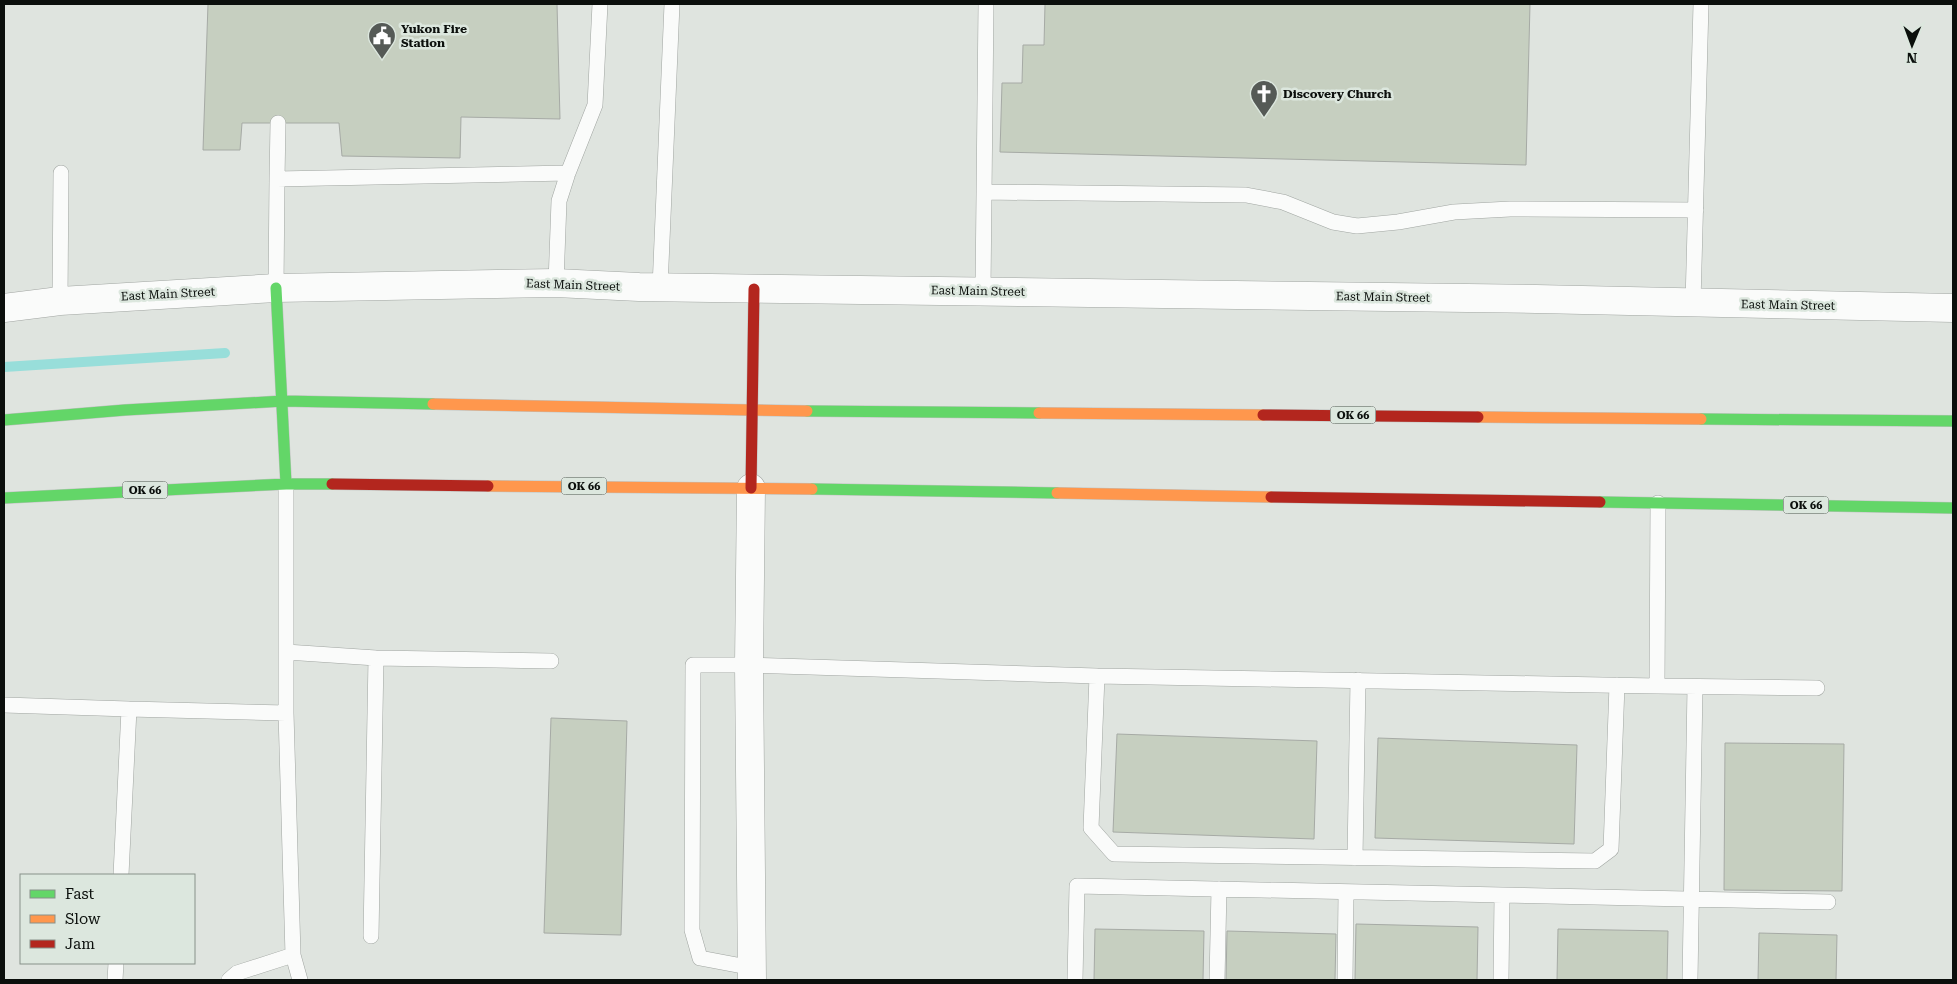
<svg xmlns="http://www.w3.org/2000/svg" width="1957" height="984" viewBox="0 0 1957 984" font-family="'Roboto Serif',serif">
<rect width="100%" height="100%" fill="#dfe4df"/>
<g fill="none" stroke-linecap="round" stroke-linejoin="round">
<path stroke="#98deda" stroke-width="10" d="M4,367l221,-14"/>
</g>
<path fill="#c6cfc0" stroke="#a6aaa5" d="M208,4h349l3,115 -99,-2 -1,41 -118,-2 -3,-33h-97l-2,27h-37z
M1045,4h485l-4,161 -526,-13 2,-69h20l1,-38h21z
M551,718l76,3 -6,214 -77,-2z
M1117,734l200,7 -3,98 -201,-7z
M1378,738l199,7 -3,99 -199,-6z
M1725,743l119,1 -2,147 -118,-1z
M1356,924l122,3 -1,53h-122z
M1095,929l109,2 -1,49h-109z
M1558,929l110,2 -1,49h-110z
M1227,931l109,3 -1,46h-109z
M1759,933l78,2 -1,45h-78z"/>
<g fill="none" stroke-linecap="round" stroke-linejoin="round">
<defs>
<path id="lane" d="M277,179l1,-56
M984,192l262,3 37,7 50,20 24,4 41,-4 56,-10 56,-3 186,1
M556,283l3,-82 9,-28 27,-68 5,-101
M276,288l1,-109 291,-6
M660,288l12,-284
M983,290l3,-286
M60,301l1,-128
M1693,303l8,-299
M1658,503l-1,183 160,2
M286,652l90,6 175,3
M1097,676l-6,152 23,26 481,7 16,-12 6,-164
M4,705l125,4 -8,166
M129,709l157,4v-229
M286,713l7,242 7,25
M1355,858l3,-178
M371,936l5,-278
M753,968l-53,-10 -8,-28 1,-265h56l348,11 560,10
M115,980l1,-17
M229,980l8,-7 56,-18
M1075,980l2,-94 751,16
M1217,980l2,-91
M1345,980l1,-87
M1501,980l1,-84
M1690,980l5,-293"/>
<path id="street" d="M4,308l56,-7 216,-13 280,-5 83,4 897,12 417,9
M751,488l-2,177 3,315"/>
<path id="fast" d="M276,288l10,196
M807,411l232,2
M1701,419l252,2
M4,420l121,-10 158,-9 150,3
M812,489l245,4
M4,498l282,-14h46
M1600,502l353,6"/>
<path id="slow" d="M433,404l374,7
M1039,413l224,2
M1478,417l223,2
M488,486l324,3
M1057,493l214,4"/>
<path id="jam" d="M1263,415l215,2
M332,484l156,2
M751,488l3,-199
M1271,497l329,5"/>
</defs>
<use href="#lane" stroke="#a0a5a1" stroke-width="16"/>
<use href="#street" stroke="#a0a5a1" stroke-width="29"/>
<use href="#fast" stroke="#bec1bf" stroke-width="12"/>
<use href="#slow" stroke="#bec1bf" stroke-width="12"/>
<use href="#jam" stroke="#bec1bf" stroke-width="12"/>
<use href="#lane" stroke="#fafbfa" stroke-width="15"/>
<use href="#street" stroke="#fafbfa" stroke-width="28"/>
<use href="#fast" stroke="#63d668" stroke-width="11"/>
<use href="#slow" stroke="#ff974d" stroke-width="11"/>
<use href="#jam" stroke="#b3261e" stroke-width="11"/>
</g>
<defs>
<symbol id="civic-pin" viewBox="-11 -11 22 30"><path d="M0 17L-7.5 6A9.5 9.5 0 1 1 7.5 6Z" fill="#555a56" stroke="#dce7de"/><path d="M-.6-6.5H3V-4.5H.6V-3L4-1V1h2V6H-6V1h2V-1L-.6-3ZM-1.2 2.5V6h2.4V2.5Z" fill="#fff"/></symbol>
<symbol id="church-pin" viewBox="-11 -11 22 30"><path d="M0 17L-7.5 6A9.5 9.5 0 1 1 7.5 6Z" fill="#555a56" stroke="#dce7de"/><path d="M-1.2-6h2.4v3.5h3.3v2.4h-3.3V6h-2.4V-.1h-3.3v-2.4h3.3Z" fill="#fff"/></symbol>
</defs>
<g fill-rule="evenodd">
<use href="#civic-pin" x="366" y="20" width="32" height="43"/>
<use href="#church-pin" x="1248" y="78" width="32" height="43"/>
</g>
<g text-anchor="middle" stroke-width="5" stroke-linejoin="round" paint-order="stroke">
<g fill="#dce7de" stroke="#4a504b" stroke-width="1">
<rect x="1330.5" y="406.5" width="45" height="17" rx="4"/>
<rect x="561.5" y="477.5" width="45" height="17" rx="4"/>
<rect x="122.5" y="481.5" width="45" height="17" rx="4"/>
<rect x="1783.5" y="496.5" width="45" height="17" rx="4"/>
</g>
<g font-size="11" font-weight="bold" fill="#0b0f0c">
<text x="1353" y="419">OK 66</text>
<text x="584" y="490">OK 66</text>
<text x="145" y="494">OK 66</text>
<text x="1806" y="509">OK 66</text>
</g>
<g font-size="12" font-weight="bold" fill="#0b0f0c" stroke="#dce7de" text-anchor="start">
<text x="401" y="33">Yukon Fire<tspan x="401" dy="14">Station</tspan></text>
<text x="1283" y="98">Discovery Church</text>
</g>
<g font-size="12" fill="#0b0f0c" stroke="#dce7de">
<text transform="translate(573 285) rotate(2)" y="4">East Main Street</text>
<text transform="translate(978 291) rotate(1)" y="4">East Main Street</text>
<text transform="translate(168 294) rotate(-3)" y="4">East Main Street</text>
<text transform="translate(1383 297) rotate(1)" y="4">East Main Street</text>
<text transform="translate(1788 305) rotate(1)" y="4">East Main Street</text>
</g>
</g>
<rect width="1957" height="984" fill="none" stroke="#0b0f0c" stroke-width="10"/>
<rect x="20" y="874" width="175" height="90" fill="#dce7de" stroke="#88918a"/>
<rect x="30" y="890" width="25" height="8" fill="#63d668" stroke="#88918a"/>
<text x="65" y="899" font-size="15" fill="#0b0f0c">Fast</text>
<rect x="30" y="915" width="25" height="8" fill="#ff974d" stroke="#88918a"/>
<text x="65" y="924" font-size="15" fill="#0b0f0c">Slow</text>
<rect x="30" y="940" width="25" height="8" fill="#b3261e" stroke="#88918a"/>
<text x="65" y="949" font-size="15" fill="#0b0f0c">Jam</text>
<g transform="translate(1912 45) rotate(181)" stroke="#dce7de" stroke-width="4" paint-order="stroke">
<path d="M0-4L9 19L0 12L-9 19Z" fill="#0b0f0c"/>
<text y="-8" font-size="14" font-weight="bold" text-anchor="middle" fill="#0b0f0c">N</text>
</g>
</svg>
